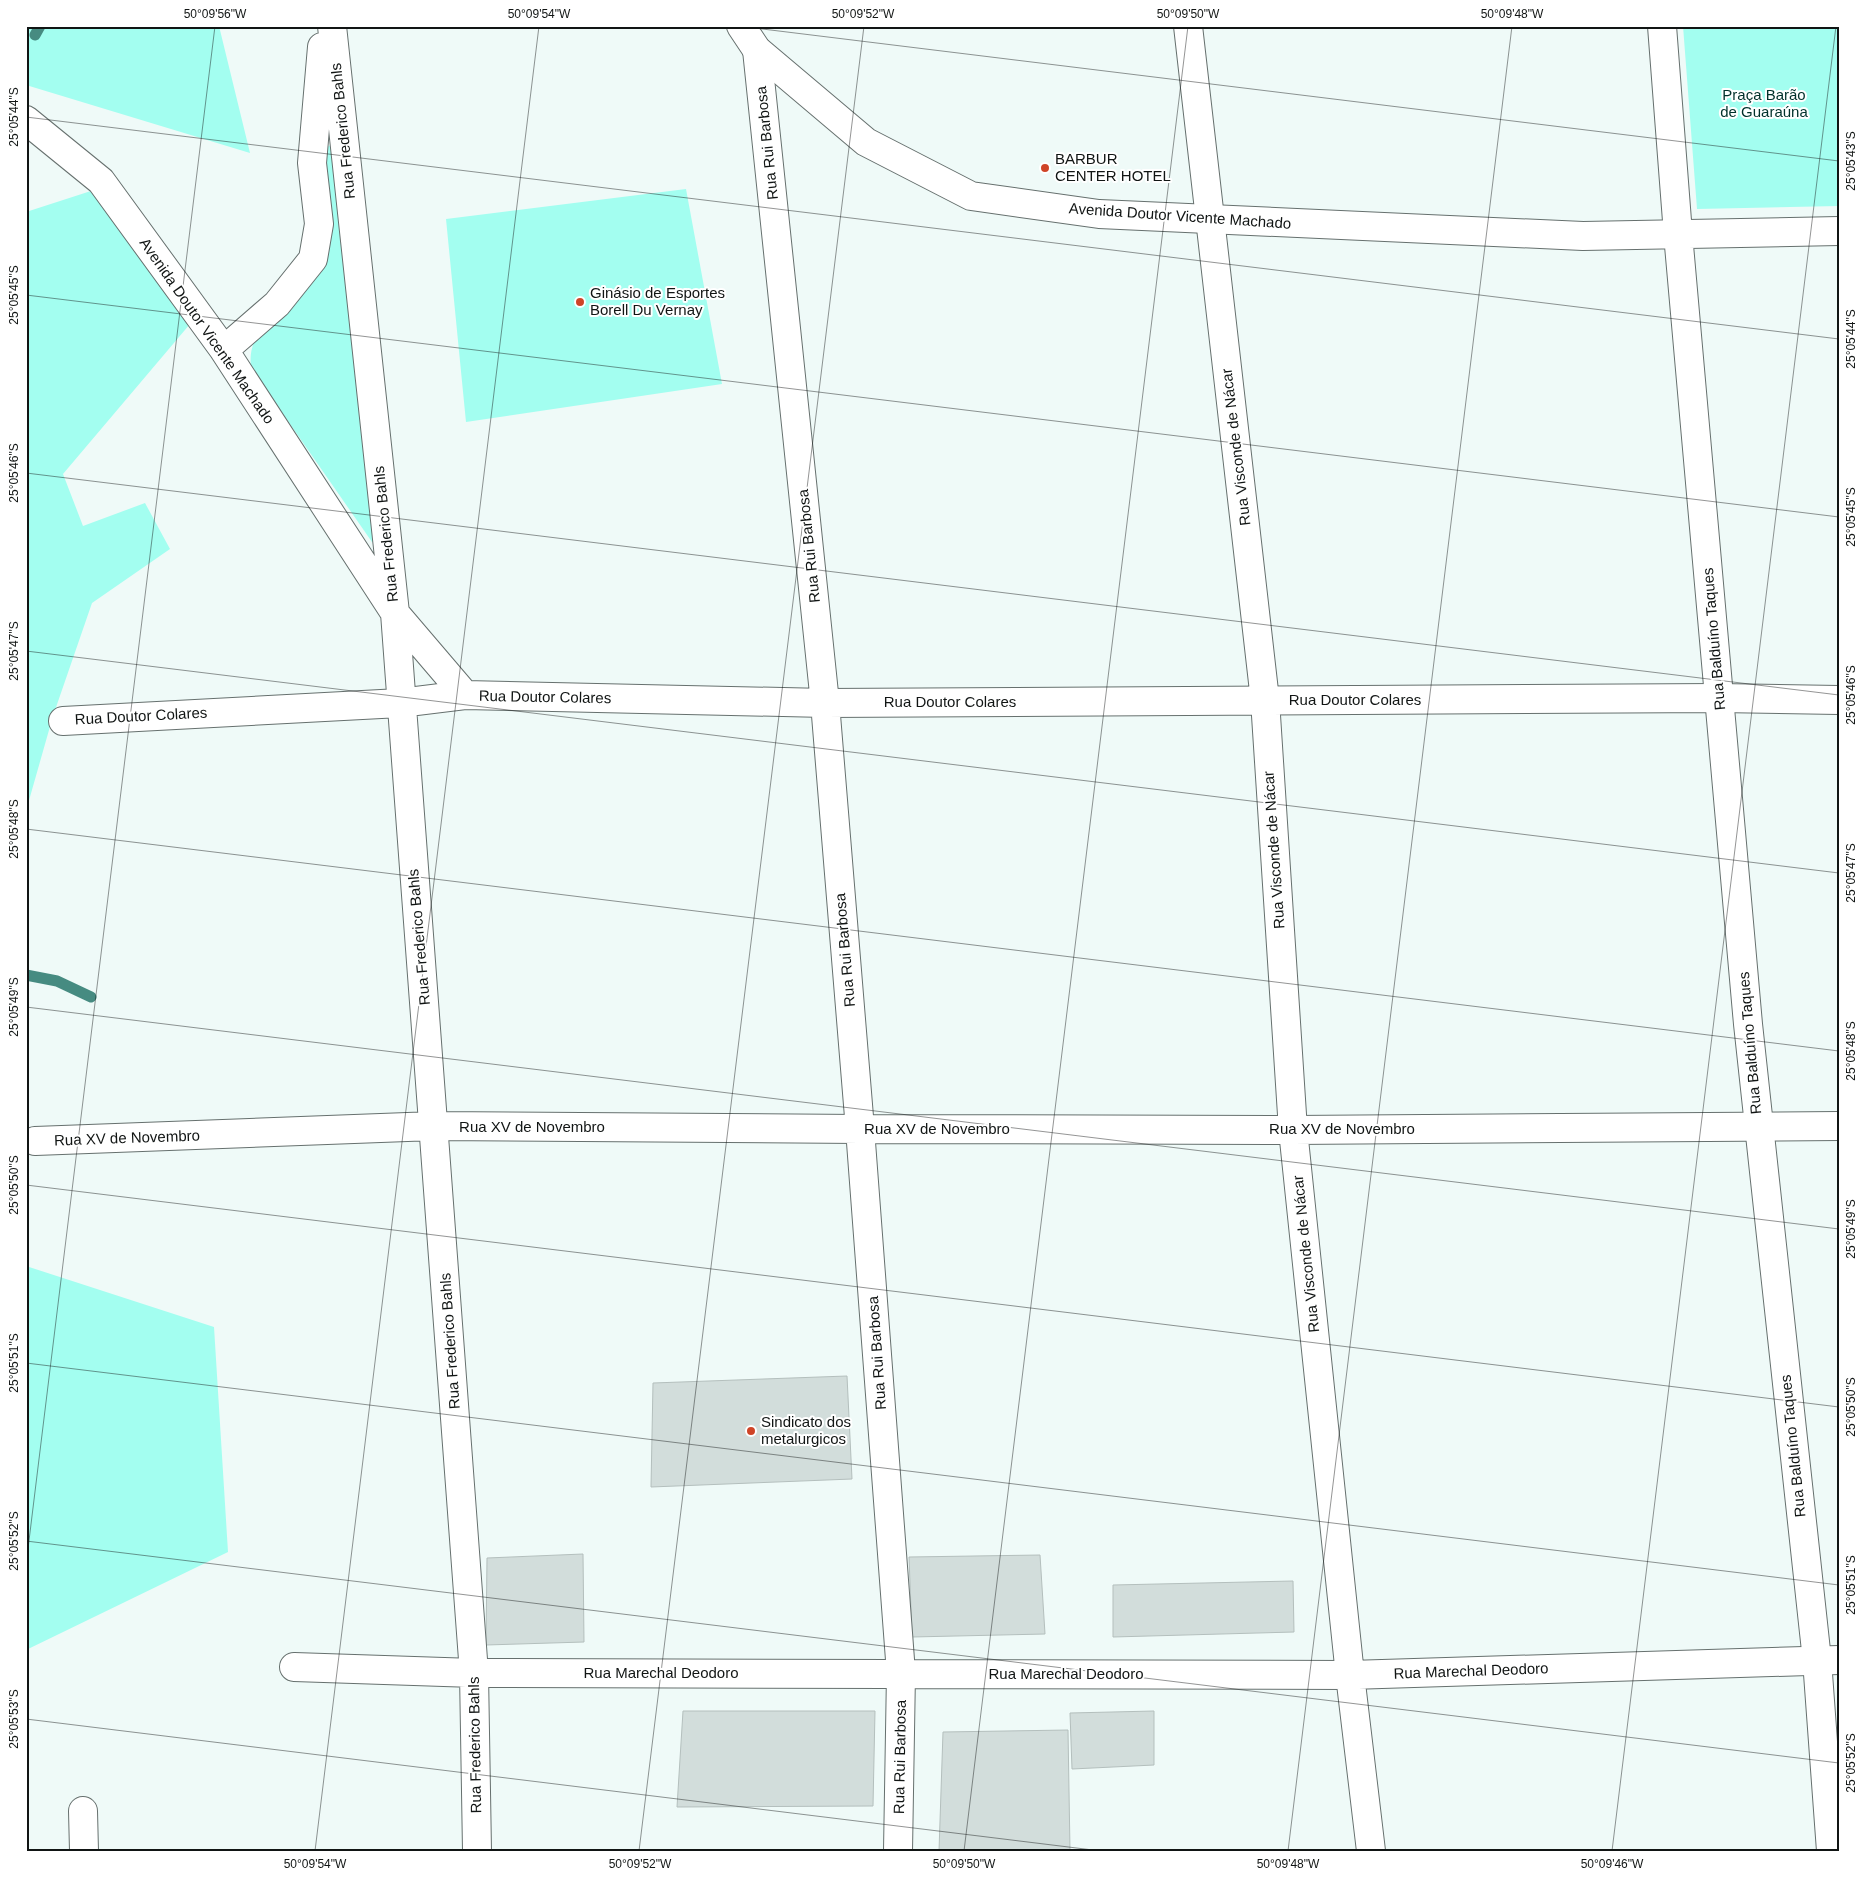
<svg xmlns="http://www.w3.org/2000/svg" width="1865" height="1877" viewBox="0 0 1865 1877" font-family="Helvetica,sans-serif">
<rect width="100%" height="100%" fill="#effaf8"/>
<path fill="#a3fef0" d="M26,26h193l31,127 -224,-68z
M1683,26h156v180l-142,3z
M333,143l46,402 -7,-3 -121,-174c-4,-38 22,-45 46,-67 5,-5 8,-11 11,-17l17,-135z
M686,189l36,195 -256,38 -20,-203z
M94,190l96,134 -127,150 20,52 62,-23 25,46 -78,54 -39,113 -27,95v-599z
M26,1266l188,61 14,225 -202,98z"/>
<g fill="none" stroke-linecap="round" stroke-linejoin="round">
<path stroke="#468b81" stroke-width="11" d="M35,35l5,-9
M26,975l31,6 34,16"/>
</g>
<path fill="#d2dddb" stroke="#b4bfbd" d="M847,1376l5,103 -201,8 2,-104z
M583,1554l1,88 -98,3 1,-87z
M1040,1555l5,79 -133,3 -3,-80z
M1293,1581l1,51 -181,5v-52z
M683,1711h192l-2,95 -196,1z
M1154,1711v54l-82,4 -2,-56z
M1068,1730l2,121h-131l4,-119z"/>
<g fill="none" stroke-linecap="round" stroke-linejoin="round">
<defs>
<path id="minor" d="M332,26l63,587 79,1060 3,178
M1188,26l77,674 28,430 57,545 21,176
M757,50l68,653 35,426 41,544 -3,178
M26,120l75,61 123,169 171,263 70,82
M224,350l53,-46 36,-45 6,-35 -7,-61 10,-116
M63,721l337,-18 65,-8 360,8 894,-5 120,2
M35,1141l399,-15 426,3 433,1 546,-4
M294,1667l180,6 876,2 489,-15
M83,1811l1,40"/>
<path id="primary" d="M741,26l16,24 109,92 105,54 128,18 484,22 256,-5
M1662,26l16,208 70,790 69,636 14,191"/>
</defs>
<use href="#minor" stroke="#66706e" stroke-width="30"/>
<use href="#primary" stroke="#66706e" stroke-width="30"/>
<use href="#minor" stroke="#fff" stroke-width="28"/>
<use href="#primary" stroke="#fff" stroke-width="28"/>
</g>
<path fill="none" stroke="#111514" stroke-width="1" stroke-opacity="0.45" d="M738,26l1101,135M26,117l1813,222M26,295l1813,222M26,473l1813,222M26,651l1813,222M26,829l1813,222M26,1007l1813,222M26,1185l1813,222M26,1363l1813,222M26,1541l1813,222M26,1565l189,-1539M26,1719l1075,132M315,1851l224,-1825M639,1851l225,-1825M964,1851l224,-1825M1288,1851l224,-1825M1612,1851l224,-1825"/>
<g fill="#cf4427" stroke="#fff" stroke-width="2">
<circle cx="1045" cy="168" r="5"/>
<circle cx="580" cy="302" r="5"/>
<circle cx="751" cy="1431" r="5"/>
</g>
<g text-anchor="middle" stroke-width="4" stroke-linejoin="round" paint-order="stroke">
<g font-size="15" fill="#00312b" stroke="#fff">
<text x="1764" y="100">Praça Barão<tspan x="1764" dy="17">de Guaraúna</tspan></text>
</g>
<g font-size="15" fill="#111514" stroke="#fff">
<text transform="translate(343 131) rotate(-96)" y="5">Rua Frederico Bahls</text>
<text transform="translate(767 143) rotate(-96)" y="5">Rua Rui Barbosa</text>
<text transform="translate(1180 216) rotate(4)" y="5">Avenida Doutor Vicente Machado</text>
<text transform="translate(207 331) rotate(55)" y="5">Avenida Doutor Vicente Machado</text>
<text transform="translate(1236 447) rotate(-97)" y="5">Rua Visconde de Nácar</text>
<text transform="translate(386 534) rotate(-96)" y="5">Rua Frederico Bahls</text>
<text transform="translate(809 546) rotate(-96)" y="5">Rua Rui Barbosa</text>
<text transform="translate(1714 639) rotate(-95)" y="5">Rua Balduíno Taques</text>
<text transform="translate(545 697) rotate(1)" y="5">Rua Doutor Colares</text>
<text x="1355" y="705">Rua Doutor Colares</text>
<text x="950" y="707">Rua Doutor Colares</text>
<text transform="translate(141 716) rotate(-3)" y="5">Rua Doutor Colares</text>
<text transform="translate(1274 850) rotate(-94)" y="5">Rua Visconde de Nácar</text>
<text transform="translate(419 937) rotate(-95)" y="5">Rua Frederico Bahls</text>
<text transform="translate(845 950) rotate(-95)" y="5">Rua Rui Barbosa</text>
<text transform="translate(1750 1043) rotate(-95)" y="5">Rua Balduíno Taques</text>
<text x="532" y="1132">Rua XV de Novembro</text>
<text x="937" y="1134">Rua XV de Novembro</text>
<text x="1342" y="1134">Rua XV de Novembro</text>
<text transform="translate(127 1138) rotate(-2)" y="5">Rua XV de Novembro</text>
<text transform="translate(1306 1254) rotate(-96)" y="5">Rua Visconde de Nácar</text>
<text transform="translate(450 1341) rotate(-94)" y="5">Rua Frederico Bahls</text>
<text transform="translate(877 1353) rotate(-94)" y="5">Rua Rui Barbosa</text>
<text transform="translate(1793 1446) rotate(-96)" y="5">Rua Balduíno Taques</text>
<text transform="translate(1471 1671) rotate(-2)" y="5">Rua Marechal Deodoro</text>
<text x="661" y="1678">Rua Marechal Deodoro</text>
<text x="1066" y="1679">Rua Marechal Deodoro</text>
<text transform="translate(475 1745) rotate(-91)" y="5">Rua Frederico Bahls</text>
<text transform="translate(900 1757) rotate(-89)" y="5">Rua Rui Barbosa</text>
</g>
<g font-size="15" fill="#111514" stroke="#fff" text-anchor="start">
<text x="1055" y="164">BARBUR<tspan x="1055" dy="17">CENTER HOTEL</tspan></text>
<text x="590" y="298">Ginásio de Esportes<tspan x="590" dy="17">Borell Du Vernay</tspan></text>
<text x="761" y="1427">Sindicato dos<tspan x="761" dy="17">metalurgicos</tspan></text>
</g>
</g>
<rect width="1865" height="1877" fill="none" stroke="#ffffff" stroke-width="55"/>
<rect x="28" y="28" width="1810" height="1822" fill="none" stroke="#111514" stroke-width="2"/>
<g font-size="12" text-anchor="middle" fill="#111514">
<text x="215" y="18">50°09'56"W</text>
<text x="539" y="18">50°09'54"W</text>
<text x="863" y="18">50°09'52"W</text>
<text x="1188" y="18">50°09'50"W</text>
<text x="1512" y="18">50°09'48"W</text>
<text transform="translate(14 117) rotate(-90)" y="4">25°05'44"S</text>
<text transform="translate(1851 161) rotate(-90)" y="4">25°05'43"S</text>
<text transform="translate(14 295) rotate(-90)" y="4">25°05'45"S</text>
<text transform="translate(1851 339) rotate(-90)" y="4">25°05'44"S</text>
<text transform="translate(14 473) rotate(-90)" y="4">25°05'46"S</text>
<text transform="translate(1851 517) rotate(-90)" y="4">25°05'45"S</text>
<text transform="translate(14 651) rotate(-90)" y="4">25°05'47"S</text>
<text transform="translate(1851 695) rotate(-90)" y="4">25°05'46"S</text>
<text transform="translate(14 829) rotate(-90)" y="4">25°05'48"S</text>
<text transform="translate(1851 873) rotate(-90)" y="4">25°05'47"S</text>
<text transform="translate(14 1007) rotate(-90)" y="4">25°05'49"S</text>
<text transform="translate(1851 1051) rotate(-90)" y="4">25°05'48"S</text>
<text transform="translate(14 1185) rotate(-90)" y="4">25°05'50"S</text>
<text transform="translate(1851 1229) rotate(-90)" y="4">25°05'49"S</text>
<text transform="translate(14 1363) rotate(-90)" y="4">25°05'51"S</text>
<text transform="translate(1851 1407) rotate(-90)" y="4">25°05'50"S</text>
<text transform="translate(14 1541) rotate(-90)" y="4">25°05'52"S</text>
<text transform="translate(1851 1585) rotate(-90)" y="4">25°05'51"S</text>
<text transform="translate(14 1719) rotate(-90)" y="4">25°05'53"S</text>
<text transform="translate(1851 1763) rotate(-90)" y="4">25°05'52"S</text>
<text x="315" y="1868">50°09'54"W</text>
<text x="640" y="1868">50°09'52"W</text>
<text x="964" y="1868">50°09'50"W</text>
<text x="1288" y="1868">50°09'48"W</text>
<text x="1612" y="1868">50°09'46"W</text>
</g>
</svg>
